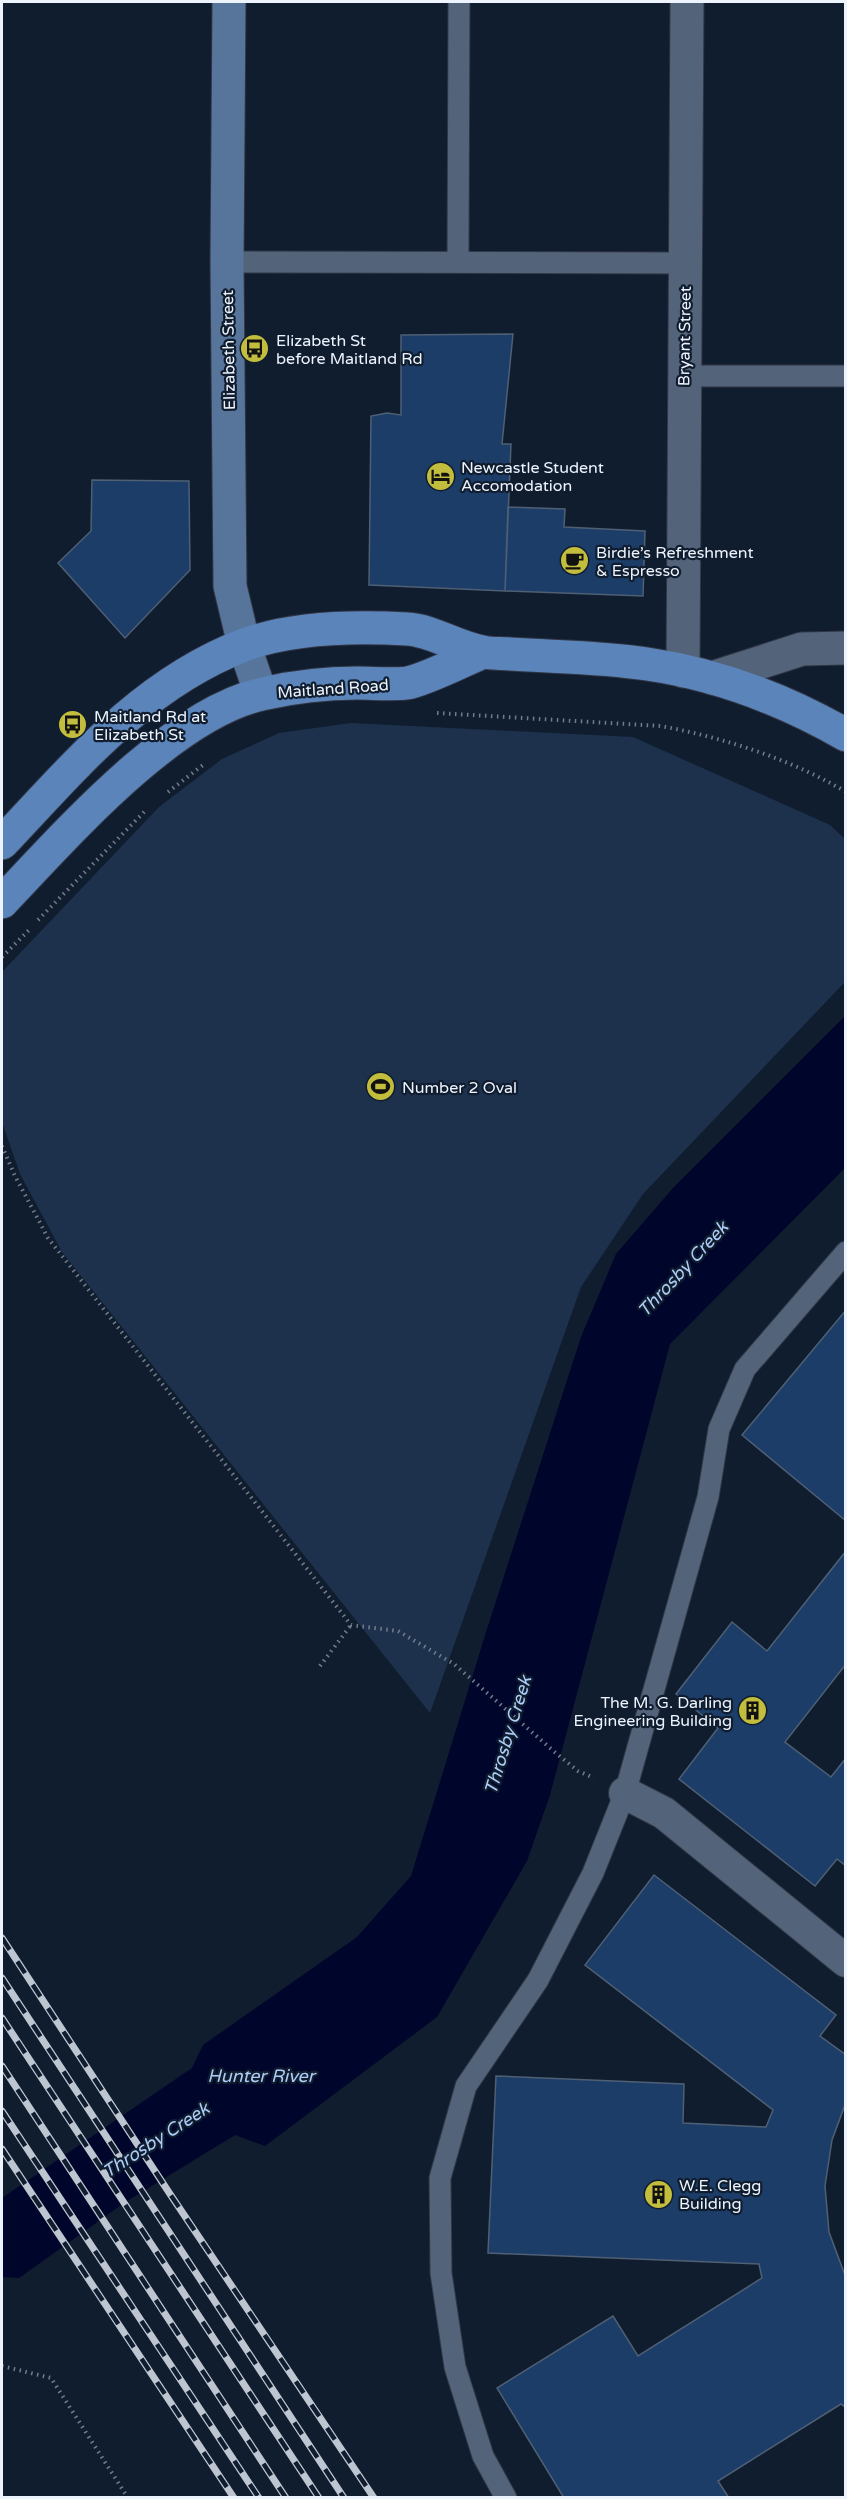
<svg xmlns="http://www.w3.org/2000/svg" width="847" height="2499" viewBox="0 0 847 2499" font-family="'Varela Round',sans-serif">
<rect width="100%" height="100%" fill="#101d2f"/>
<path fill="#1d314c" d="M351,723l282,14 197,88 15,14v143l-202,212 -62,93 -151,426 -368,-461 -42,-78 -18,-52v-150l157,-165 63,-48 57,-26z"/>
<path fill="#00052b" d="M845,1016v152l-175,176 -120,451 -23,66 -90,156 -172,129 -30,-11 -111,68 -105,75 -17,-1v-79l190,-130 11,-23 154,-108 54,-61 76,-247 94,-292 35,-83 57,-66z"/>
<path fill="#1c3d68" stroke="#4f5f74" stroke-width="1.5" d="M513,334l-11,110h9l-6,147 -136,-6 2,-169 16,-3 14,2v-80z
M92,480l97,1 1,89 -65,68 -67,-75 33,-32z
M508,507l57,2 -1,18 81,4 -2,65 -138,-5z
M846,1310v211l-104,-86z
M846,1551v113l-61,78 46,35 15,-19v108l-9,-7 -22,27 -136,-107 39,-51 -42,-34 56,-72 35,29z
M654,1875l182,140 -16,21 26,19v47l-14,38 -7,46 4,46 17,46v130l-5,-4 -123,77 11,17h-165l-67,-110 116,-72 25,40 124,-78 -3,-14 -271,-11 8,-177 188,8 -1,39 83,4 7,-17 -188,-145z"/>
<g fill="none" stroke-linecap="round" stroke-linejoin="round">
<defs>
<path id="service" d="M458,261l1,-259
M227,262l458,1
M683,376h163
M506,2498l-23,-42 -28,-89 -14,-94 -1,-95 26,-92 72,-106 55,-107 32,-80 83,-296 11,-68 26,-60 101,-117"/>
<path id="pedestrian" d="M625,1793l39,20 182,148"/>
<path id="minor" d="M683,671l4,-669
M712,678l90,-29 44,-1"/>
<path id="secondary" d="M229,2l-2,260 3,324 14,59 17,49"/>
<path id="primary" d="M2,843c72,-76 140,-159 242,-198 49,-18 110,-19 163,-16 25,1 50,19 76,23 9,2 19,1 28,2 45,3 91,3 136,10 69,10 138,36 199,71
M2,902c63,-66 169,-188 260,-208 30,-7 63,-11 95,-11 16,0 34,2 50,0 18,-3 57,-23 76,-31"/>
</defs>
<use href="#service" stroke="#303644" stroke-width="23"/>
<use href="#pedestrian" stroke="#303644" stroke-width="34"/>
<use href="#minor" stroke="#303644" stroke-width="35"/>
<use href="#secondary" stroke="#303644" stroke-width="35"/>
<use href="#primary" stroke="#303644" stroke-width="35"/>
<path stroke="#737d8b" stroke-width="4" stroke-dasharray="1.5 4.5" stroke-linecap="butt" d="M437,713l224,13c63,12 130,33 185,66
M168,792l35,-27
M38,920l108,-110
M2,957l29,-29
M2,1146l13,30 33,62 303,387 47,6 56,33 103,90 21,17 16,7
M320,1666l31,-41
M2,2366l49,12 77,120"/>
<use href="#service" stroke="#536379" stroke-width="21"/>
<use href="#pedestrian" stroke="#536379" stroke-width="32"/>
<use href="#minor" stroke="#536379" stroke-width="33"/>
<use href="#secondary" stroke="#57749a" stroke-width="33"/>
<use href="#primary" stroke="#5b84ba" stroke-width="33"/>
<defs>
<path id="rail" d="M2,1938l168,256 204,304
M2,1978l342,520
M2,2018l317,480
M2,2066l284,432
M2,2111l257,387
M2,2149l232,349"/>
</defs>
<use href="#rail" stroke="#bdc5d1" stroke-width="7"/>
<use href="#rail" stroke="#101d2f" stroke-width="4.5" stroke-dasharray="14" stroke-linecap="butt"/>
</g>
<defs>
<symbol id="bus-disc" viewBox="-11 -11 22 22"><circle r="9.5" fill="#c3bd3e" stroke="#101d2f"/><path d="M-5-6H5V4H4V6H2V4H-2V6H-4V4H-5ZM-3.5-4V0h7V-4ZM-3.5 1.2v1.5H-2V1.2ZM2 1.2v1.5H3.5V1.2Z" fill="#111"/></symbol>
<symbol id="hotel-disc" viewBox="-11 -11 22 22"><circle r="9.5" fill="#c3bd3e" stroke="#101d2f"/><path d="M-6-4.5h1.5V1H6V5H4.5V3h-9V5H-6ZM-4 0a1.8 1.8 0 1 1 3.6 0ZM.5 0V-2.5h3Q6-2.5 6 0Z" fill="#111"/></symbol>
<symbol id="cafe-disc" viewBox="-11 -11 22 22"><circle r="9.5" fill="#c3bd3e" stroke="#101d2f"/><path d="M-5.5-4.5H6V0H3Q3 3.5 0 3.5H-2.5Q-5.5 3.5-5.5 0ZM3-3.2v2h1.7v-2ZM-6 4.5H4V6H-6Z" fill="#111"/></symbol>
<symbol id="stadium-disc" viewBox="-11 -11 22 22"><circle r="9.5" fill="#c3bd3e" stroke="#101d2f"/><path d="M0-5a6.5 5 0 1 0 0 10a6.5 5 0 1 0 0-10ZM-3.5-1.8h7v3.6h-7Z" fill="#111"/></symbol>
<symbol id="building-disc" viewBox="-11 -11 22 22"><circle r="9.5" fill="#c3bd3e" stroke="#101d2f"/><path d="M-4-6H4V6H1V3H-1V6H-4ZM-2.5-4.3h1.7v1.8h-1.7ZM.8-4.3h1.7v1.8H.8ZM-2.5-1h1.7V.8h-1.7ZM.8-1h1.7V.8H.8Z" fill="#111"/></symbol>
</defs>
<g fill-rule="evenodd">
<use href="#bus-disc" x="238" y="332" width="33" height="33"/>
<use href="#hotel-disc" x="424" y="460" width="33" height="33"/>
<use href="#cafe-disc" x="558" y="544" width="33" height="33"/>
<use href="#bus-disc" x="56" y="708" width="33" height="33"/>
<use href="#stadium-disc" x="364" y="1070" width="33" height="33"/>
<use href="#building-disc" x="736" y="1694" width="33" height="33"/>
<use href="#building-disc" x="642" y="2178" width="33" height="33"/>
</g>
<g text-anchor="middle" stroke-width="4.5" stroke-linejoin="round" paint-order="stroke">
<g font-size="16" fill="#edf4fe" stroke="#101d2f">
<text transform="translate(684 336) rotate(-89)" y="6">Bryant Street</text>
<text transform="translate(228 350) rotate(-91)" y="6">Elizabeth Street</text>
<text transform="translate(333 688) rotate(-4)" y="6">Maitland Road</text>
</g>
<g font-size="16" fill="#edf4fe" stroke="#101d2f" text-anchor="start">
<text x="276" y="346">Elizabeth St<tspan x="276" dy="18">before Maitland Rd</tspan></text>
<text x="461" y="473">Newcastle Student<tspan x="461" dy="18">Accomodation</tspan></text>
<text x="596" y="558">Birdie’s Refreshment<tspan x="596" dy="18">&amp; Espresso</tspan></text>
<text x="94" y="722">Maitland Rd at<tspan x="94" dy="18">Elizabeth St</tspan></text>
<text x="402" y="1093">Number 2 Oval</text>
<text x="732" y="1708" text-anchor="end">The M. G. Darling<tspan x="732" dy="18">Engineering Building</tspan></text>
<text x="679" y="2191">W.E. Clegg<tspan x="679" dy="18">Building</tspan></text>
</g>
<g font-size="18" font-style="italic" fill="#adccf7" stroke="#101d2f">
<text transform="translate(683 1269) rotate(-47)" y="6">Throsby Creek</text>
<text transform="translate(508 1735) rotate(-73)" y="6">Throsby Creek</text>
<text x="261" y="2082">Hunter River</text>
<text transform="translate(156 2140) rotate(-33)" y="6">Throsby Creek</text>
</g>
</g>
<rect width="847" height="2499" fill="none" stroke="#edf4fe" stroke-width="6"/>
</svg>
